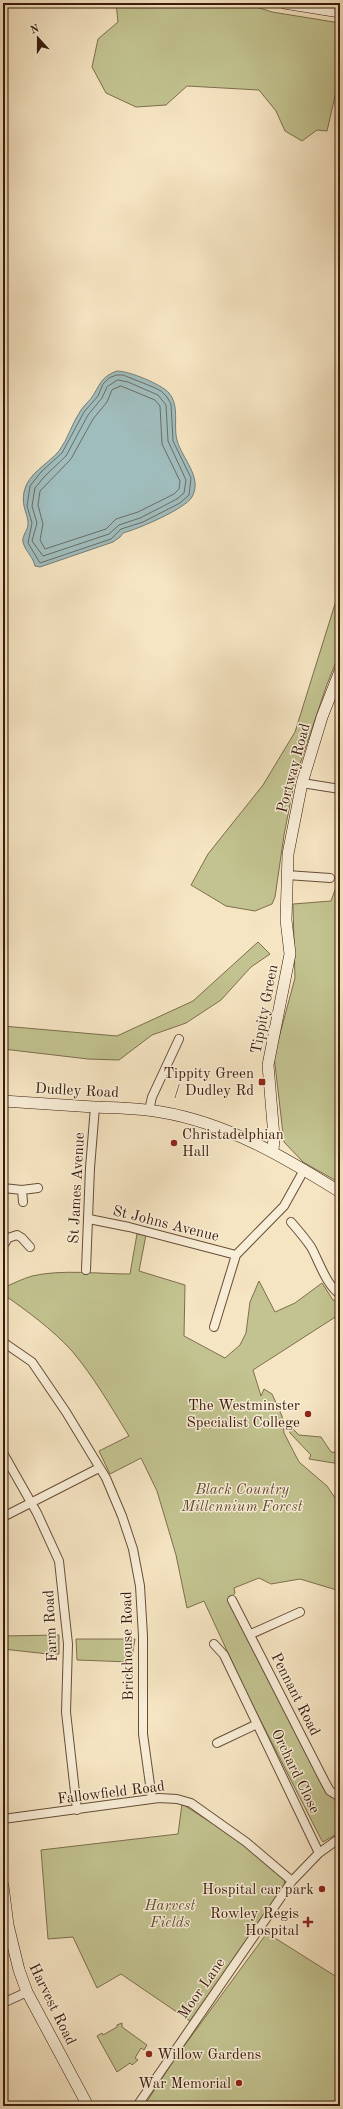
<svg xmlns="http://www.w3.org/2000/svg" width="343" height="2109" viewBox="0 0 343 2109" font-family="'Old Standard TT',serif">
<rect width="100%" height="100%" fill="#f6e5c3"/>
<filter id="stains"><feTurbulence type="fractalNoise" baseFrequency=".005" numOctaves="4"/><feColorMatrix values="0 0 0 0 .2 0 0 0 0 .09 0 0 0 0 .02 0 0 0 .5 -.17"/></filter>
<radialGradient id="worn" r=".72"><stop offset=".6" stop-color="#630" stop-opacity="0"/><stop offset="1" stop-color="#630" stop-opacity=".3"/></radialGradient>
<path fill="#c2c390" stroke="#7e6e4d" d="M116,3h128l28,9 68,11v51l-13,57 -10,-1 -15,11 -17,-10 -9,-20 -17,-21 -72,-4 -21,19 -30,2 -30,-14 -14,-26 6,-28 20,-17z
M340,588v64l-14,35 -31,92 -11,56 -9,62 -3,7 -17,7 -29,-5 -35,-21 17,-31 55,-69 32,-53z
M340,876v307l-37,-21 -19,-20 -10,-86 21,-78 -2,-74 38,-3z
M258,942l12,12 -19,13 -30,33 -35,23 -34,12 -33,25 -31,-1 -85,-10v-23l114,10 76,-35z
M137,1234l9,1 -7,36 46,14 -1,51 41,22 15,-13 6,-12 4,-31 9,-21 16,31 20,-9 27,-20 11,17 7,2v12l-87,56 8,26 3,-7 8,5 10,22 2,17 15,29 28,24 13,19v86l-40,-12 -29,5 -12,-6 -25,10 1,5 -4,5 30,65 79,138v31l-17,10 -2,-3 -75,-147 -42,-91 -17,7 -11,-53 -19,-64 -16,-33 -31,16 -11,-23 30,-15c-18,-29 -35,-59 -57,-85 -20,-22 -45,-40 -69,-57v-6c9,-4 19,-9 29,-12 30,-7 67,-2 98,-2z
M286,1420h2l4,8 7,7 22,2 10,15 9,1v11l-31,-5 2,-4 -21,-22z
M59,1635v19l-2,1 -54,-6v-13z
M76,1639h59l-4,23 -54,-2z
M182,1804l47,30 56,43 -1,10 -94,134 -69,-47 -24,14 -24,-51 -25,2 -7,-89 137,-16z
M267,1933l73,46v127h-196l32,-49z
M122,2023v4l25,18 -3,5 -3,-2 -6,10 3,2 -6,5 -2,-2 -13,9 -20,-36 5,-3 1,2 14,-8v-2z"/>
<path fill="#a0bdbd" stroke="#777c75" d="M117,371c12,0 44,13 52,22 11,13 4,32 8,47 5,19 26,37 15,57 -7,12 -54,32 -69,36l-3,4 -7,5 -73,25 -5,-1c-2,-9 -8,-13 -11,-21 -4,-7 3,-13 4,-20 1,-10 -7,-17 -4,-33 4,-19 23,-27 35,-41 9,-12 13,-28 22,-41 4,-6 10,-10 13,-16 7,-12 9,-18 23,-23z"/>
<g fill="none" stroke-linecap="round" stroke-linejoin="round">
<path stroke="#6c6c64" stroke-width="1" d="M117,375h6l30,12 8,4 6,6 4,7 2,37 18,37 -2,17 -9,8 -37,19 -22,7 -10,10 -71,24 -12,-20 4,-20 -5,-17 3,-20 11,-14 21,-19 22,-41 14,-16 5,-12 6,-6z
M118,380l10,2 30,13 8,10 2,36 18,39 -2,13 -7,6 -37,19 -21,7 -10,9 -66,22 -11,-15 5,-18 -5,-17 3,-18 10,-12 21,-20 22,-41 14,-17 5,-11z
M121,386l34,14 5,6 2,38 18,37 -1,8 -5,5 -36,18 -22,7 -10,10 -61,20 -5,-9 3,-16 -5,-19 2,-14 31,-32 22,-40 14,-17 5,-12z"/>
<defs>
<path id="street" d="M302,783l38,6
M287,875l43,3
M149,1110l3,-13 27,-58
M3,1188l19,2 16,-2
M22,1190l1,12
M89,1219l40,8 107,28
M291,1222c7,8 14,16 20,25 7,12 16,40 29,47
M3,1242l2,1 3,-5 9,-3 5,3 8,9
M86,1270l4,-102 5,-61
M214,1327l22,-72 48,-49 20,-36
M3,1342l29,20 34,50 40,66 16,38 11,33 7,37 3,50v98l9,65
M3,1453l34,60 22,48 9,83 -2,68 11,98
M3,1517l96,-49
M232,1600l94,184 4,7 10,6
M251,1634l49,-22
M214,1644l10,11 95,198
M217,1743l40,-19
M3,1819l156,-21 18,1 14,4 55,39 46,39
M3,2003l24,-11
M137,2106l155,-225 27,-28 21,-15"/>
<path id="secondary" d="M284,3l56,9
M3,1101c30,2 61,4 91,6 22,1 45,1 67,5 66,11 123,45 179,80
M273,1151l1,-14 -6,-72 22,-111 -4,-34 2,-66 14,-71 20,-66 18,-46
M3,1886l5,39 11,45 8,22 61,114"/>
</defs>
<use href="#street" stroke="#684d38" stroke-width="10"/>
<use href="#secondary" stroke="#391a0a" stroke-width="12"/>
<use href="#street" stroke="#f9eed8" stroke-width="8"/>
<use href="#secondary" stroke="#f9eed8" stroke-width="11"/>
</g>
<g fill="#8f2418" stroke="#f9eed8" stroke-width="1.5">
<rect x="258" y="1078" width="8" height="8" rx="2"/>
<circle cx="174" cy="1143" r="4"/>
<circle cx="308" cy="1414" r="4"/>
<circle cx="322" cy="1889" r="4"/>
<path d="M306 1916h4v4h4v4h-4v4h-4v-4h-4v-4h4z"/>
<circle cx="149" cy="2054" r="4"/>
<circle cx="239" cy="2083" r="4"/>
</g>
<g text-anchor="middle" stroke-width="3" stroke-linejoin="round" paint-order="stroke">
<g font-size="15" fill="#391a0a" stroke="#f9eed8">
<text transform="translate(293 768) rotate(-75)" y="5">Portway Road</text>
<text transform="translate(264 1009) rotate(-79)" y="5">Tippity Green</text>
<text transform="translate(77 1090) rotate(3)" y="5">Dudley Road</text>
<text transform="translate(76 1188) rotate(-87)" y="5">St James Avenue</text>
<text transform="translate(166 1223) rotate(14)" y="5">St Johns Avenue</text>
<text transform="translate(50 1626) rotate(-93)" y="5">Farm Road</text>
<text transform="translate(127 1646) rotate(-91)" y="5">Brickhouse Road</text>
<text transform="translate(296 1694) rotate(63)" y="5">Pennant Road</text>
<text transform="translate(296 1771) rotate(64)" y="5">Orchard Close</text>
<text transform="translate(111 1792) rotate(-7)" y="5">Fallowfield Road</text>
<text transform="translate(201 1988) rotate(-55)" y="5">Moor Lane</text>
<text transform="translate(53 2004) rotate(64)" y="5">Harvest Road</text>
</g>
<g font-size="15" fill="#391a0a" stroke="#f9eed8" text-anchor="end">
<text x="254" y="1078">Tippity Green<tspan x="254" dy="17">/ Dudley Rd</tspan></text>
<text x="182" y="1139" text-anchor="start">Christadelphian<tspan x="182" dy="17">Hall</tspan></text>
<text x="300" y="1410">The Westminster<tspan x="300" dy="17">Specialist College</tspan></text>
<text x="314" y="1894">Hospital car park</text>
<text x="299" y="1918">Rowley Regis<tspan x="299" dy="17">Hospital</tspan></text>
<text x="157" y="2059" text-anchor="start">Willow Gardens</text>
<text x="231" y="2088">War Memorial</text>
</g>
<g font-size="15" font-style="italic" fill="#624d32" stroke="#f9eed8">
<text x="242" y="1494">Black Country<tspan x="242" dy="17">Millennium Forest</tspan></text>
<text x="170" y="1910">Harvest<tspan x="170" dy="17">Fields</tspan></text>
</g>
</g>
<rect width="343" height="2109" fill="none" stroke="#f6e5c3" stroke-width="16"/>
<rect x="4" y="4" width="335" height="2101" fill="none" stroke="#391a0a" stroke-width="2"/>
<rect x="8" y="8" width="327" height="2093" fill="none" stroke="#391a0a"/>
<g transform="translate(38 38) rotate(339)" stroke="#f9eed8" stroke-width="3" paint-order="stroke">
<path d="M0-3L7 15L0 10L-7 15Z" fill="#391a0a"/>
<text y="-6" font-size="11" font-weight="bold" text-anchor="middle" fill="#391a0a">N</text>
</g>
<rect width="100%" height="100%" filter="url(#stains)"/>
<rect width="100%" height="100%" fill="url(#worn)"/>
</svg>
